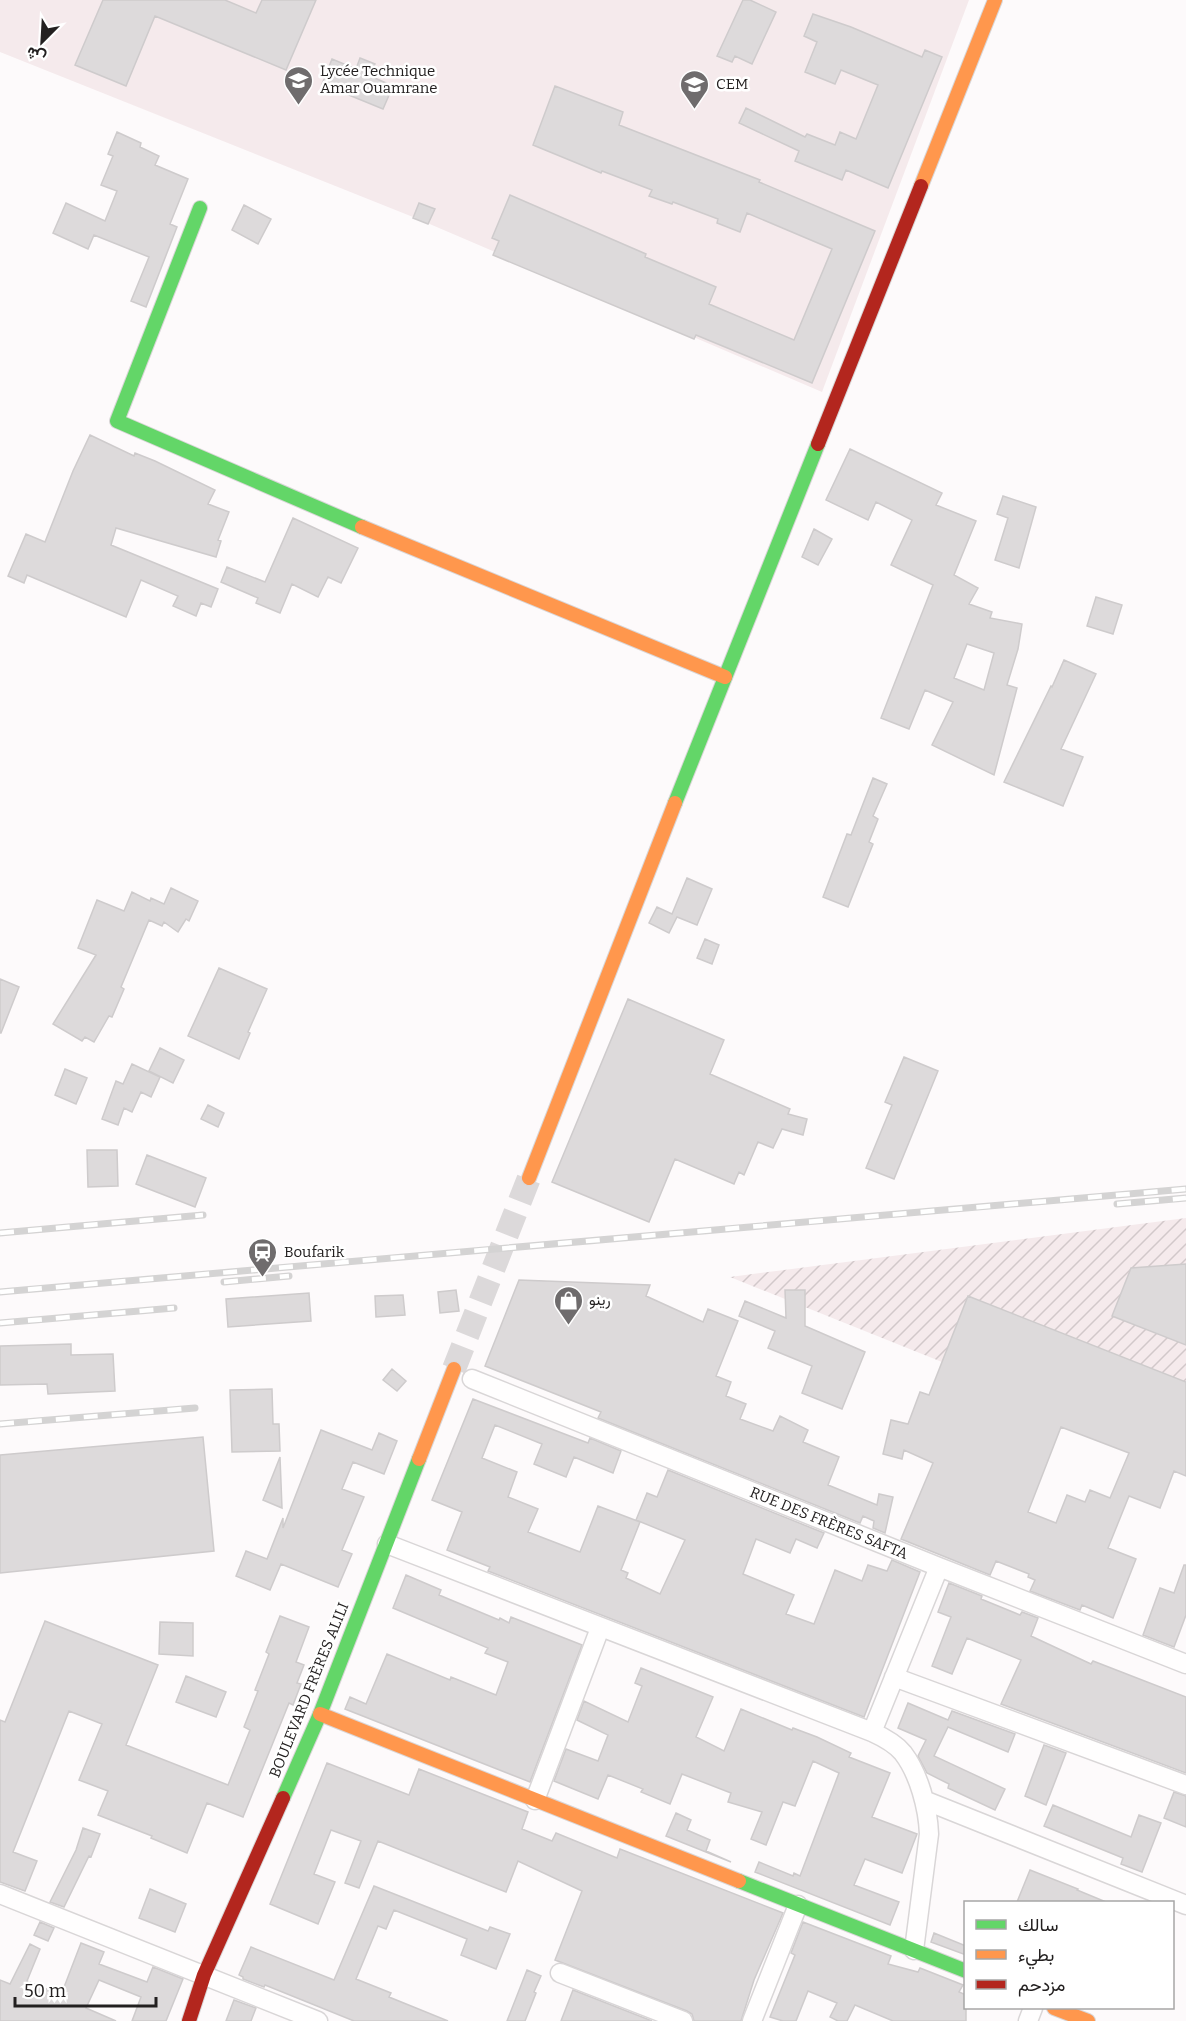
<svg xmlns="http://www.w3.org/2000/svg" width="1186" height="2021" viewBox="0 0 1186 2021" font-family="Bitter,Vazirmatn,serif">
<defs>
<pattern id="industrial-furrows" width="10" height="10" patternUnits="userSpaceOnUse" patternTransform="scale(1.5)"><rect width="10" height="10" fill="#f5eaec"/><path d="M-1 1l2-2M0 10L10 0M9 11l2-2" fill="none" stroke="#d2c8ca"/></pattern>
</defs>
<rect width="100%" height="100%" fill="#fdfafb"/>
<path fill="#f5eaec" d="M0,0h969l-147,392 -404,-173 -418,-167z"/>
<path fill="url(#industrial-furrows)" d="M1186,1218v242l-456,-183z"/>
<path fill="#dddadb" stroke="#cecbcc" stroke-width="1.5" fill-rule="evenodd" d="M103,0h122l31,13 6,-13h54l-30,70 -131,-54 -29,70 -51,-21z
M743,0h7l26,12 -24,52 -17,-8 -3,6 -15,-6z
M813,14l38,13 71,30 3,-7 17,7 -54,131 -42,-18 -4,10 -47,-19 4,-10 -60,-28 7,-15 59,29 2,-3 28,11 5,-13 16,7 22,-54 -37,-15 -6,14 -30,-12 12,-30 -13,-6z
M360,58l15,6 -5,12 23,10 -10,23 -61,-25 10,-25 24,10z
M555,86l68,26 -4,13 141,55 -1,2 116,49 -63,152 -116,-48 -2,4 -201,-84 6,-14 -7,-3 18,-43 136,59 -1,3 71,30 -7,17 85,36 38,-91 -85,-36 -7,19 -23,-9 1,-4 -45,-17 -1,2 -23,-8 3,-6 -50,-19 -1,2 -68,-28z
M117,132l24,11 -1,4 19,9 -4,9 33,14 -18,45 7,3 -31,80 -15,-6 18,-44 -55,-22 -6,14 -35,-16 13,-30 39,18 12,-30 -16,-6 12,-29 -5,-2z
M419,203l16,6 -7,15 -15,-6z
M244,205l27,14 -13,25 -26,-14z
M90,435l44,21 1,-3 20,8 60,29 -7,14 21,8 -11,28 3,1 -5,16 -100,-29 -5,17 107,44 -7,18 -10,-4 -5,13 -23,-10 5,-10 -37,-16 -15,37 -99,-42 -3,8 -16,-7 18,-42 19,8 28,-71z
M850,449l92,44 -6,12 40,16 -22,54 24,13 -9,16 23,8 -2,6 32,6 -4,25 -11,36 10,3 -23,87 -62,-30 21,-43 -28,-12 -16,39 -28,-11 52,-133 -42,-20 21,-45 -36,-18 -8,18 -42,-20zM967,644l27,9 -10,37 -30,-12z
M1003,496l33,11 -17,61 -24,-8 13,-42 -11,-4z
M293,518l65,30 -17,35 -13,-6 -10,20 -26,-13 -12,29 -24,-10 2,-5 -37,-16 6,-15 38,15z
M814,529l18,10 -14,26 -16,-8z
M1096,597l26,8 -9,29 -26,-8z
M1064,660l32,14 -35,75 22,8 -20,49 -59,-24 47,-96 1,1z
M873,778l14,6 -14,32 5,3 -9,23 4,2 -25,63 -25,-10 24,-63 4,1z
M687,878l25,11 -15,36 -20,-8 -8,16 -20,-10 8,-16 15,7z
M171,888l27,13 -9,20 -3,-2 -8,13 -14,-10 -2,4 -13,-6 -28,67 3,2 -12,28 -3,-1 -15,26 -9,-5 -3,4 -29,-17 43,-69 -18,-7 19,-48 27,11 8,-19 18,9 1,-3 13,6z
M705,939l14,6 -7,19 -15,-6z
M219,968l48,21 -19,43 2,1 -11,26 -51,-23z
M0,979l19,8 -18,46h-1z
M628,999l96,41 -14,34 80,35 -2,5 19,5 -4,16 -21,-6 -9,19 -15,-6 -14,33 -5,-3 -5,12 -59,-25 -26,63 -97,-40z
M160,1048l24,12 -11,23 -24,-12z
M904,1057l34,14 -44,108 -28,-11 26,-63 -7,-3z
M132,1064l28,13 -9,20 -10,-5 -9,20 -8,-4 -6,17 -16,-6 14,-38 7,3z
M65,1069l22,9 -11,26 -21,-9z
M208,1105l16,8 -6,14 -17,-8z
M87,1150h30l1,36 -30,1z
M147,1155l59,23 -11,29 -59,-23z
M1186,1264v81l-74,-29 19,-48z
M519,1280l131,5 -4,11 57,26 5,-13 30,12 -22,55 15,6 -5,14 20,8 -6,15 33,12 7,-15 28,14 -5,12 36,15 -11,28 49,20 2,-11 14,3 -8,36 -12,-5 1,-7 -11,-5 -3,7 -262,-105 3,-6 -116,-46z
M456,1290l3,21 -19,2 -2,-21z
M785,1290h20v36l60,26 -23,57 -40,-16 10,-27 -44,-18 7,-17 -36,-15 6,-15 41,17z
M309,1293l2,28 -83,6 -2,-28z
M403,1295l2,20 -29,2 -1,-21z
M968,1296l218,86v94l-12,-5 -14,37 -31,-12 -21,52 28,11 -23,59 -31,-13 -2,5 -50,-19 5,-11 -7,-3 1,-3 -33,-13 -6,14 -89,-36 32,-76 -29,-13 -2,9 -19,-5 8,-34 17,4 12,-32 9,3zM1061,1427l68,26 -19,45 -20,-8 -5,12 -18,-7 -11,28 -28,-11z
M71,1344v11l42,-1 2,37 -67,3 -1,-10 -47,1v-39z
M392,1369l14,12 -9,10 -14,-11z
M272,1389l1,35h6l1,27 -48,1 -2,-62z
M473,1399l115,44 2,-5 31,13 -8,22 -39,-16 -8,20 -32,-13 8,-20 -47,-19 -13,33 35,14 -9,25 30,12 -10,23 52,20 18,-46 42,16 -19,48 7,3 -2,5 34,16 25,-54 -49,-20 11,-27 10,4 11,-27 156,63 -7,15 -21,-9 -6,14 -34,-14 -13,35 51,21 -8,19 28,10 21,-54 27,11 6,-16 19,6 5,-11 28,12 -56,145 -376,-146 2,-4 -43,-17 15,-38 -30,-12z
M321,1430l51,20 7,-17 18,8 -13,33 -31,-12 -11,27 22,8 -22,53 10,4 -14,33 -57,-23 -11,26 -34,-14 10,-25 21,8 16,-41v10z
M203,1437l11,114 -214,22v-118z
M280,1457l2,51 -19,-8z
M1184,1565h2v50l-12,32 -31,-12 17,-47 14,5z
M406,1575l35,15 -2,5 60,25 1,-2 9,5 2,-6 71,28 -52,137 -185,-73 5,-12 16,7 21,-50 63,26 1,-3 45,18 12,-33 -23,-9 3,-5 -95,-40z
M949,1583l33,13 -1,3 39,16 2,-3 16,6 -7,18 60,28 2,-3 93,36v76l-185,-69 20,-44 -54,-22 -15,36 -20,-8 19,-49 -13,-5z
M280,1616l29,11 -13,35 8,3 -7,18 4,1 -8,21 -4,-2 -46,114 -36,-14 -20,50 -36,-15 1,-2 -54,-21 10,-24 -29,-11 23,-56 -33,-13 -56,141 24,9 -12,30 -25,-9v-162l5,2 40,-101 113,44 -32,80 102,40 22,-55 -6,-3 14,-36 -3,-1 14,-36 -3,-2z
M160,1622l33,1v33l-34,-2z
M641,1668l72,29 -17,40 28,14 17,-42 51,21 1,-2 24,9 34,16 -2,4 41,16 -18,44 45,17 -15,39 -37,-14 -11,26 45,17 -9,23 -135,-53 4,-10 34,14 1,-3 6,3 39,-103 -26,-12 -18,45 -12,-4 -17,43 -15,-6 11,-27 -34,-10 3,-9 -49,-19 -12,30 -29,-12 2,-3 -35,-14 -10,24 -44,-18 12,-32 32,12 10,-26 -31,-15 7,-19 44,21 14,-36 -7,-3z
M186,1676l40,16 -10,25 -40,-15z
M908,1703l40,17 4,-9 63,23 -7,18 -60,-25 -14,29 71,33 -10,21 -47,-22 1,-4 -22,-11 -9,-17 8,-16 -28,-12z
M1044,1745l22,8 -20,52 -21,-9z
M327,1763l82,32 10,-26 109,43 -6,17 30,12 4,-8 61,25 3,-9 163,64 -29,67 -13,41h-47l-2,-7 -5,-3 -132,-51 27,-69 -64,-30 -12,31 -128,-51 -19,47 -14,-5 16,-42 -30,-11 -17,44 21,8 -17,42 -48,-20z
M1174,1792l12,4v31l-22,-9z
M1053,1805l78,32 8,-22 22,8 -19,49 -21,-8 2,-6 -79,-32z
M676,1813l15,7 -4,10 23,10 -4,11 25,11 -65,-26z
M83,1828l17,6 -9,23 -2,-1 -25,51 -14,-5 26,-52z
M1030,1870l48,19 -1,1 29,12h-89z
M374,1886l114,45 2,-4 20,7 -14,35 -35,-14 6,-16 -73,-29 -8,19 -8,-3 -22,53 35,14 -2,4 59,24h-94l-89,-36 -1,2 -21,-8v-2l-4,-2 12,-28 83,33z
M150,1889l36,15 -11,28 -36,-14z
M40,1922l14,6 -6,13 -14,-6z
M803,1922l88,34 -3,8 30,8 2,-4 43,17 -4,7 7,3v26h-73l-38,-16 -8,16h-9l-8,-4 7,-14 -29,-12 -12,30h-13l-13,-4 25,-62 -4,-2z
M934,1933l32,13v9l-35,-13z
M81,1943l23,9 -5,12 48,18 6,-15 30,12 -17,42h-34l9,-24 -42,-17 -13,28 30,13h-116v-41l10,4 20,-40 10,5 -13,32 34,14z
M527,1970l14,6 -7,16 2,1 -11,28h-18z
M573,1990l79,31h-91z
M234,2000l22,8 -5,13h-25z"/>
<g fill="none" stroke-linecap="round" stroke-linejoin="round">
<path stroke="#dcd9da" stroke-width="24" stroke-dasharray="24 12" stroke-linecap="butt" d="M454,1369l75,-191"/>
<defs>
<path id="street" d="M472,1379l467,188 247,97
M387,1544l485,188c11,5 23,11 31,21 16,21 25,55 26,81l-15,116
M894,1677l292,108
M872,1732l67,-165
M535,1800l65,-172
M924,1800l262,105
M0,1894l318,127
M560,1973l123,48
M752,2021l46,-116
M1028,2021l5,-13"/>
<path id="fast" d="M200,208l-83,213 245,106
M675,803l143,-359
M283,1798l37,-84 99,-255
M739,1881l227,90"/>
<path id="slow" d="M921,186l74,-186
M362,527l363,150
M529,1178l146,-375
M419,1459l35,-90
M320,1714l419,167
M1054,2008l34,13"/>
<path id="jam" d="M818,444l103,-258
M189,2021l15,-46 79,-177"/>
</defs>
<use href="#street" stroke="#d9d6d7" stroke-width="21"/>
<use href="#fast" stroke="#d9d6d7" stroke-width="16"/>
<use href="#slow" stroke="#d9d6d7" stroke-width="16"/>
<use href="#jam" stroke="#d9d6d7" stroke-width="16"/>
<use href="#street" stroke="#fffefe" stroke-width="18"/>
<use href="#fast" stroke="#63d668" stroke-width="14"/>
<use href="#slow" stroke="#ff974d" stroke-width="14"/>
<use href="#jam" stroke="#b3261e" stroke-width="14"/>
<defs>
<path id="rail" d="M1117,1204l69,-6
M0,1233l203,-18
M224,1282l65,-6
M0,1292l1186,-103
M0,1323l174,-15
M0,1424l195,-16"/>
</defs>
<use href="#rail" stroke="#d4d3d3" stroke-width="7"/>
<use href="#rail" stroke="#fff" stroke-width="4.5" stroke-dasharray="14" stroke-linecap="butt"/>
</g>
<defs>
<symbol id="school-pin" viewBox="-11 -11 22 30"><path d="M0 17L-7.5 6A9.5 9.5 0 1 1 7.5 6Z" fill="#6f6c6d" stroke="#fff"/><path d="M0-5L7-2L0 1L-7-2ZM-4 1L0 2.5L4 1V4Q0 6-4 4Z" fill="#fff"/></symbol>
<symbol id="station-pin" viewBox="-11 -11 22 30"><path d="M0 17L-7.5 6A9.5 9.5 0 1 1 7.5 6Z" fill="#6f6c6d" stroke="#fff"/><path d="M-3-6H3Q5-6 5-4V2Q5 4 3 4L4.5 6H3L1.5 4h-3L-3 6H-4.5L-3 4Q-5 4-5 2V-4Q-5-6-3-6ZM-3.5-4v3h7v-3ZM-3.5 1v1.5H-2V1ZM2 1v1.5H3.5V1Z" fill="#fff"/></symbol>
<symbol id="shop-pin" viewBox="-11 -11 22 30"><path d="M0 17L-7.5 6A9.5 9.5 0 1 1 7.5 6Z" fill="#6f6c6d" stroke="#fff"/><path d="M-5-2.5h2.3a2.7 3.5 0 0 1 5.4 0H5L5.5 6h-11ZM-1.5-2.5h3a1.5 2.3 0 0 0-3 0Z" fill="#fff"/></symbol>
</defs>
<g fill-rule="evenodd">
<use href="#school-pin" x="282" y="64" width="33" height="45"/>
<use href="#school-pin" x="678" y="68" width="33" height="45"/>
<use href="#station-pin" x="246" y="1236" width="33" height="45"/>
<use href="#shop-pin" x="552" y="1284" width="33" height="45"/>
</g>
<g text-anchor="middle" stroke-width="5" stroke-linejoin="round" paint-order="stroke">
<g font-size="15" fill="#232020" stroke="#fff" text-anchor="start">
<text x="320" y="76">Lycée Technique<tspan x="320" dy="17">Amar Ouamrane</tspan></text>
<text x="716" y="89">CEM</text>
<text x="284" y="1257">Boufarik</text>
<text x="589" y="1305">رينو</text>
</g>
<g font-size="15" fill="#232020" stroke="#fff">
<text transform="translate(829 1523) rotate(22)" y="5">RUE DES FRÈRES SAFTA</text>
<text transform="translate(309 1690) rotate(-68)" y="5">BOULEVARD FRÈRES ALILI</text>
</g>
</g>
<rect x="964" y="1901" width="210" height="108" fill="#ffffff" stroke="#a7a6a6" stroke-width="1.5"/>
<rect x="976" y="1920" width="30" height="9" fill="#63d668" stroke="#a7a6a6" stroke-width="1.5"/>
<text x="1018" y="1931" font-size="18" fill="#232020">سالك</text>
<rect x="976" y="1950" width="30" height="9" fill="#ff974d" stroke="#a7a6a6" stroke-width="1.5"/>
<text x="1018" y="1961" font-size="18" fill="#232020">بطيء</text>
<rect x="976" y="1980" width="30" height="9" fill="#b3261e" stroke="#a7a6a6" stroke-width="1.5"/>
<text x="1018" y="1991" font-size="18" fill="#232020">مزدحم</text>
<g transform="translate(42 42) rotate(204)" stroke="#ffffff" stroke-width="4.5" paint-order="stroke">
<path d="M0-4.5L10 22L0 15L-10 22Z" fill="#232020"/>
<text y="-9" font-size="16" font-weight="bold" text-anchor="middle" fill="#232020">ش</text>
</g>
<path d="M15 1997v9h141v-9" fill="none" stroke="#232020" stroke-width="3"/>
<text x="24" y="1997" font-size="18" fill="#232020" stroke="#ffffff" stroke-width="4.5" paint-order="stroke">50 m</text>
</svg>
